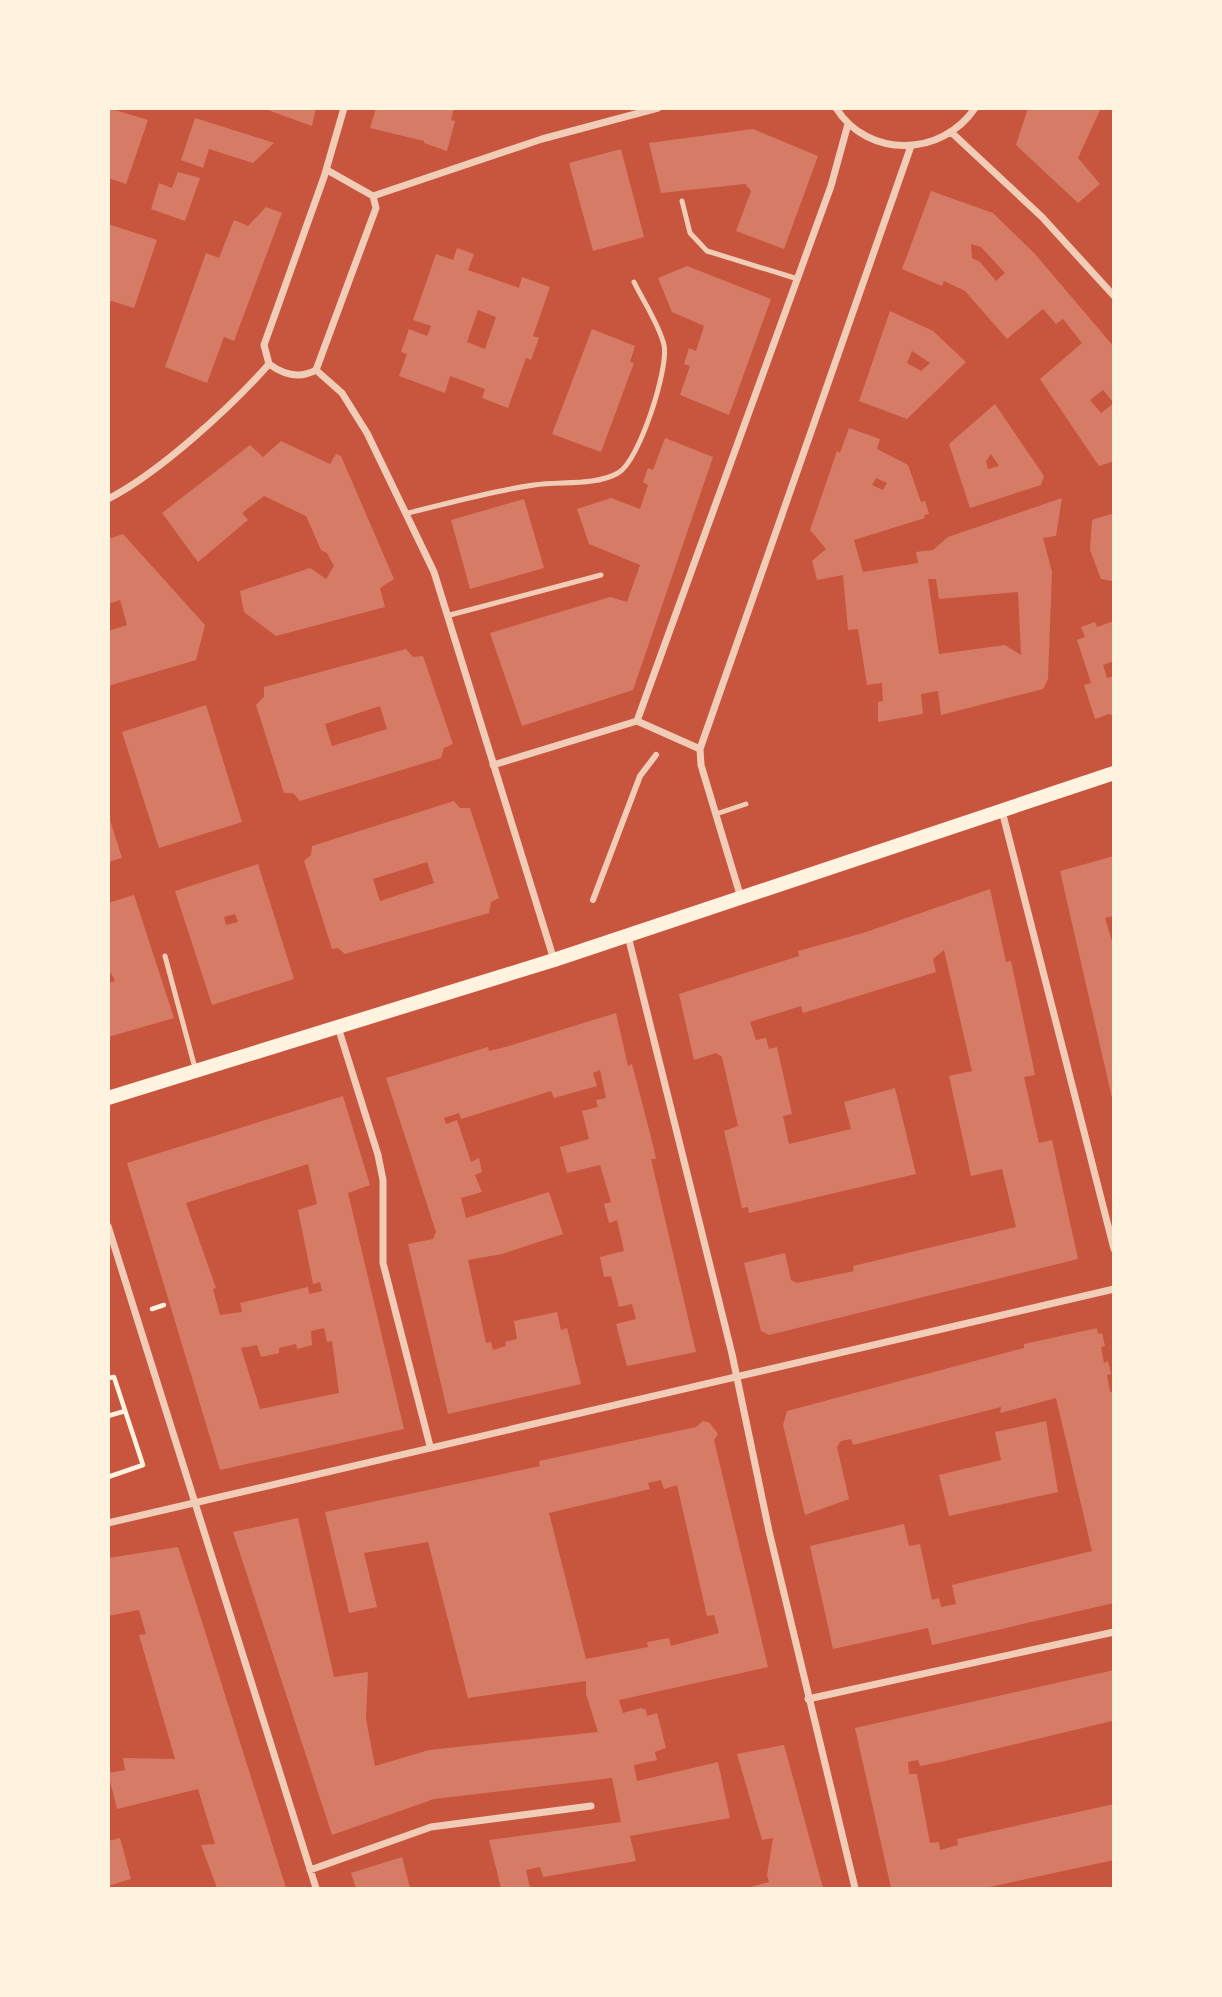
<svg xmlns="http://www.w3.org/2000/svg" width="1222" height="1997" viewBox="0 0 1222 1997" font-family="Figtree,sans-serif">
<rect width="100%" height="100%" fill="#c8553d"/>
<path fill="#d67c66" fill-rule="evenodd" d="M108,108l40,12 -22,64 -18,-6z
M262,108h54l-4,18z
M376,108h78l-3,12 4,1 -8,30 -23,-8v-2l-54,-13z
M1028,108h73l-23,50 22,26 -22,19 -62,-58z
M195,118l29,9 50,16 -21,20 -44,-14 -6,19 -22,-8z
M753,129l65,27 -34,93 -48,-18 15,-40 -6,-7 -84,9 -12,-50z
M621,149l23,88 -51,14 -24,-88z
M178,172l22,6 -15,43 -34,-12 8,-26 13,5z
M931,191l62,22 42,41 79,93v56l-11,-13 -13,10 11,13 13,-10v58l-15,5 -59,-87 42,-36 -19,-24 -7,5 -13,-15 -36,30 -42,-48 -21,-10 -2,5 -40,-17zM971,244l10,3 24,26 -9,8 -16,-19 -8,-4z
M266,207l16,6 -48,128 -10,-4 -17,46 -42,-16 41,-114 13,5 15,-38 14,6z
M108,224l49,16 -23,68 -26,-8z
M457,248l17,6 -6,16 51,18 3,-11 28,10 -17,49 6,2 -8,22 -5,-2 -18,50 -26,-10 3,-9 -35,-13 -5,17 -46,-17 8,-22 -6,-2 8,-23 18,7 4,-10 -18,-6 23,-66 17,6zM478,310l18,7 -11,32 -18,-7z
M687,266l84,33 -42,116 -49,-20 10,-29 -6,-2 5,-16 7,3 8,-25 -32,-14 -14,-34z
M890,311l43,20 33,31 -59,57 -48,-18zM912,351l18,12 -9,8 -14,-8z
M592,329l43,17 -5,16 4,1 -33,89 -49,-18z
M995,404l49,72 -3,9 -71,23 -21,-64zM991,454l8,12 -11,3 -2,-8z
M849,428l31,11 -3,10 31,16 13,37 4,-1 4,13 -5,1 1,3 -71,22 9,32 55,-9 -2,-11 17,-2 15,-13 114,-39 -6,38 -13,2 9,34 -4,107 -5,10 -102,26 -3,-24 -17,3 2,20 -45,8v-20l5,-1 -1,-18 -15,2 -9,-56 -10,1 -5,-55 -26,5 -5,-19 14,-12 -16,-19 27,-79 3,2zM876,478l11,5 -4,7 -11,-5zM928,579h8l3,20 79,-7 3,63 -16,-10 -66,9z
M665,438l48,19 -80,233 -111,36 -32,-93 120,-36 17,5 13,-37 -51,-21 -12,-35 34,-11 29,11 8,-24 -5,-3 5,-14 5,2z
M281,441l49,23 6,-10 5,2 53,123 -14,9 5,19 -109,29 -32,-24 -4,-21 70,-23 16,11 8,-13 -7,-13 -6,-3 -15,-34 -42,-20 -22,17 6,7 -50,42 -36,-49 88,-68 13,12z
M524,499l20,69 -74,21 -19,-69z
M1114,513v67l-2,1 -11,-2 -11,-29 2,-30z
M123,534l82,91 -9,35 -88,26v-55l19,-6 -7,-25 -12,4v-65z
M1114,621v40l-11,4 4,13 7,-2v40l-5,-2 -14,5 -11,-34 7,-2 -14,-43 8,-3 -4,-10 14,-5 2,5z
M406,649l7,8 10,-1 30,88 -9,4 -3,10 -141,43 -7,-8h-9l-28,-88 8,-8v-10zM380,706l7,23 -55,17 -7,-22z
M206,705l36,117 -83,26 -37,-116z
M454,801l6,7h10l29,90 -8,4 -2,11 -144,41 -7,-6 -6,1 -28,-88 7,-6 1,-9zM427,862l7,21 -54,18 -7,-22z
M109,817l13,41 -14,4v-44z
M1114,856v60l-9,2 9,30 -2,150 -52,-227z
M258,864l36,115 -82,26 -37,-114zM235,914l3,8 -12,3 -2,-8z
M990,889l16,73 5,-1 21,99 3,15 -11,2 15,66 13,-3 26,119 -309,76 -8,-4 -17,-68 41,-10 6,27 6,3 57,-12 -1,-5 163,-39 -14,-58 -31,7 -22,-100 23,-5 -28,-121 -11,9 3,13 -133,41 -2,-7 -51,16 6,18 10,-2 3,11 8,-2 15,67 -9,2 6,28 62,-15 -7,-27 51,-14 21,86 -167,39 -1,-6 -6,1 -18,-77 14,-5 -16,-69 -6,-4 -22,7 -15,-66 120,-38 -1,-5 65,-18z
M134,895l40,123 -66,19v-54l7,-2 -7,-13v-65z
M616,1013l12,53 4,-2 21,81 3,14h-5l45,193 -69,14 -11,-42 20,-5 -4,-15 -13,3 -8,-31 -7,1 -4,-20 24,-6 -7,-31 -8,3 -5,-19 7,-2 -11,-37 -33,8 -7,-26 29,-8 -7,-28 16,-4 -2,-7 10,-2 -6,-28 -7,3 4,13 -43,12 -3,-7 -90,28 -2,-6 -15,5 2,6 11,-4 14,42 8,-4 3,14 -7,3 7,17 -21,6 5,20 83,-26 14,42 -61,20 -34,6 18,83 5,-1 2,8 13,-4 -1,-4 12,-3 -3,-18 43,-9 4,18 6,-2 14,56 -133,30 -40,-170 25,-5 3,-7 -50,-154 102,-31 1,4 20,-5z
M343,1096l27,89 -22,8 56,236 -184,41 -93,-307zM308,1164l9,40 -19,6 15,74 7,-2 2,9 -13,3 -1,-7 -68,16 2,9 -22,3 -7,-26 3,-1 -30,-85zM324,1328l3,14 5,-1 7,52 -79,16 -19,-61 16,-3 4,12 18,-4v-5l17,-4 1,5 15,-4 -1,-14z
M1097,1328l1,6 4,-1 3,13 -4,1 3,16 4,-2 3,13 -4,1 3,17 4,-1v212l-182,42 -4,-17 -95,21 -23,-103 94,-22 5,22 11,-2 12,56 7,-2 2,9 15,-3 -4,-19 140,-34 -36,-153 -56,15 1,-6 -148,38 -2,-6 -10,2 -4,6 12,52 -44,16 -22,-90 4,-14 237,-63v-4z
M703,1421l7,2 8,11 -4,6 54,227 -149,33 4,13 18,-5 5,2 1,6 10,-3 9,35 -11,4 2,8 -23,5 3,16 81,-19 12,56 -100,18 6,25 -93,16 -3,-10 -14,3 4,18h-29l-12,-48 132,-18 -9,-44 -178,21 -102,36 -99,-303 65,-14 36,159 34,-5 -2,47 9,47 54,-16 169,-18 -12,-38v-13l-118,17 -40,-156 -64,11 13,54 -28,6 -24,-101 215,-46 -1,-5 157,-34zM661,1480l3,9 13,-4 30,131 7,-1 5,18 -48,13 -2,-8 -22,4 1,5 -62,12 -37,-146 101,-24 -2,-6z
M1046,1421l12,71 -109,24 -10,-41 62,-15 -6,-28z
M178,1547l19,59 89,282h-69l-16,-43 14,-1 -17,-55 -81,20 -9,-36 17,-3 -2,-12 52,1 -36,-124 7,-1 -7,-24 -31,6v-58z
M1114,1670l-2,51 -167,40 -25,5 -2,-6 -10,2 1,12h8l13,69 9,-1 1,8 18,-5 -1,-6 157,-35v56l-129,28h-94l-36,-160z
M784,1745l13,47 26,96h-76l22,-6 -2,-7 6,-37 -11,2 -25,-86z
M120,1838l11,41 -23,7v-45z
M402,1857l8,31h-54l-5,-15z"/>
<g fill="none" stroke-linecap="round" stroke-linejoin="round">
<path stroke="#fff3e0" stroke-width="4.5" d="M152,1309l12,-4
M108,1378l6,-1 29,88 -35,12
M108,1416l17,-5"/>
<path stroke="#f1ccb7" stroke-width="5" d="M682,201l8,32 17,18 91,28
M408,513c42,-10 83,-22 126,-28 25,-4 62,1 84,-12 21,-11 51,-105 46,-128 -5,-21 -21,-44 -30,-63
M450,615l151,-40
M716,814l30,-10
M165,956l30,112"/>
<path stroke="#f1ccb7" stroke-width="6" d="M593,900l47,-124 16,-21"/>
<path stroke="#f1ccb7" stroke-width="7" d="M836,108c32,51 106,49 139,0
M951,132l91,85 72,79
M327,170l46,26 3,12 -60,162c-16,9 -32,5 -47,-6l-5,-19 60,-168 20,-69
M373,196l169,-57 116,-31
M316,370l26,23 25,40 67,139 120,388
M108,499c51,-26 123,-92 161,-135
M637,721l194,-535 17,-62
M700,749l211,-603
M493,765l144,-44 63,28 1,16 40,133
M1002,811l112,438
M628,936l104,418 37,177 86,357
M338,1027l40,128 5,25v83l47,183
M108,1226l208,662
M108,1523l1006,-234
M808,1699l306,-67
M310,1870l121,-43 160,-21"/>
<path stroke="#fff3e0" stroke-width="14" d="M108,1098l446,-138 560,-187"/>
</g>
<rect width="1222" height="1997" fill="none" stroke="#fff3e0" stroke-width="220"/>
</svg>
